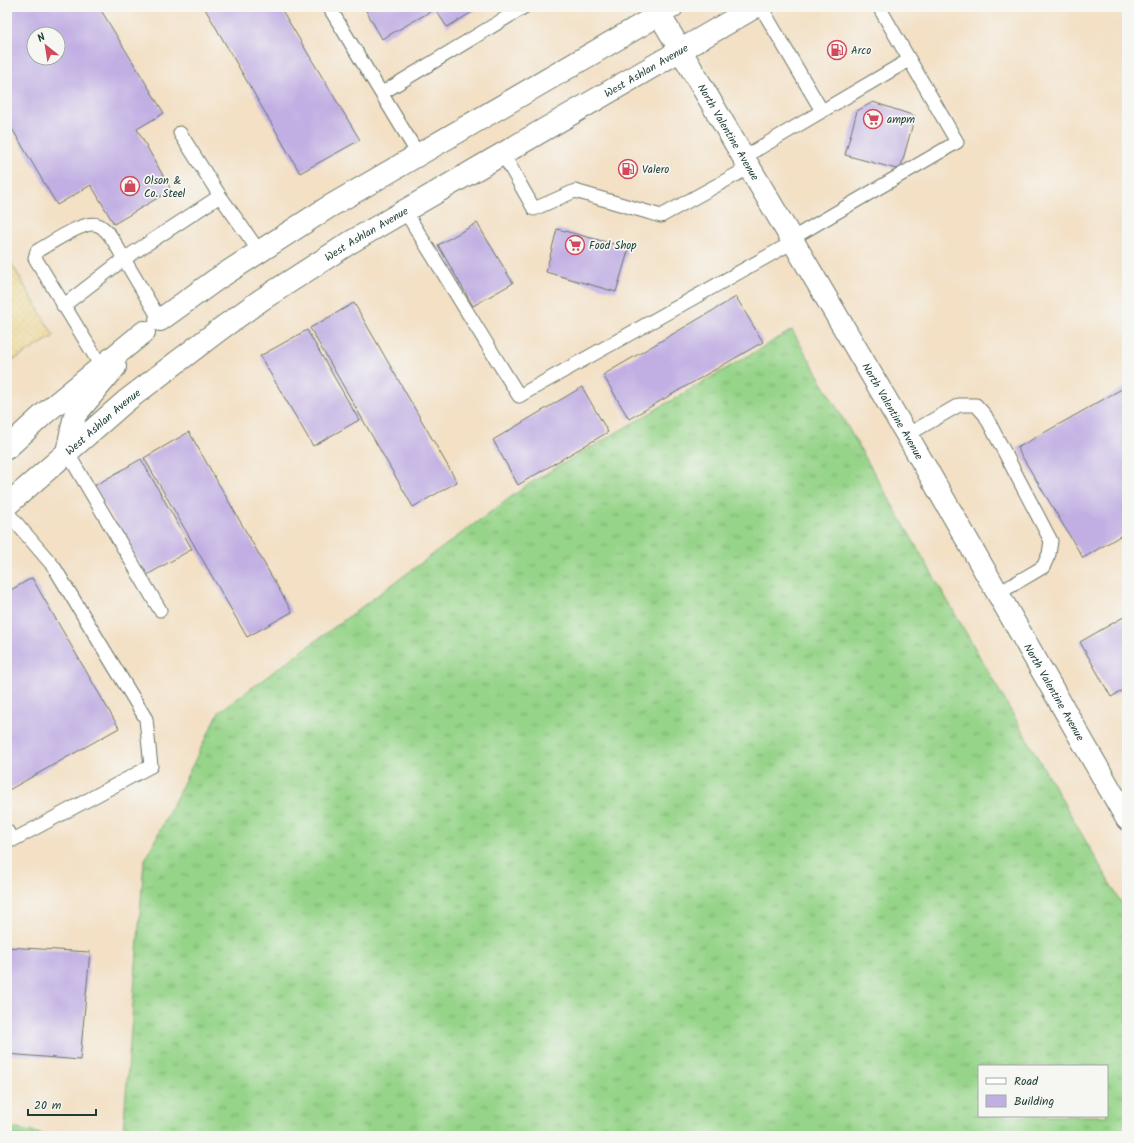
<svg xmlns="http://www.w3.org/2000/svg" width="1134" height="1143" viewBox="0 0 1134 1143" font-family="Kalam,sans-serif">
<defs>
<pattern id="grass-tufts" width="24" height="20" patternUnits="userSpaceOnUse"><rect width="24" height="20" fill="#96d489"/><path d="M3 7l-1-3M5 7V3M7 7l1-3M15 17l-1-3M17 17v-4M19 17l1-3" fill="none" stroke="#7aad71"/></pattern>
<pattern id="sand-dots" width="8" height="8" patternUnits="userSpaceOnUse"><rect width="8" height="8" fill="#eeda9e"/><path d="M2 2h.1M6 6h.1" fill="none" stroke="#ccbc89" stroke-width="1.8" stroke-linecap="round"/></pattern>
</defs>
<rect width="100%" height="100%" fill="#f6f6f2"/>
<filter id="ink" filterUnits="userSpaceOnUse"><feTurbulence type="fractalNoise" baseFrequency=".025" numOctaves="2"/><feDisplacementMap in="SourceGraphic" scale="8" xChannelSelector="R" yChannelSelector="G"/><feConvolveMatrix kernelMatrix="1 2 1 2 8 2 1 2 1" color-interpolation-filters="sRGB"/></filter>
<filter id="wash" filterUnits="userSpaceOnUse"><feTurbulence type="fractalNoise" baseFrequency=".012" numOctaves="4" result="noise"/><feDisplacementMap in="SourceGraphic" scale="16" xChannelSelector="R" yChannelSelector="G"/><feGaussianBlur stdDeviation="0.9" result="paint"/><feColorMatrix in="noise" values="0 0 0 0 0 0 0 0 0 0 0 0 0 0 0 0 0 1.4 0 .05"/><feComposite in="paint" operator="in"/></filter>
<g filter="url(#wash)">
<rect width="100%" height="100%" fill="#f3e0c5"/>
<path fill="url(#grass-tufts)" stroke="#5a885e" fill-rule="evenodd" d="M792,330l335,583v223h-989l-15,-3 21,-271 75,-150 311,-229zM979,1066h128v50h-128z
M7,1127l44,9h-44z"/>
<path fill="url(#sand-dots)" stroke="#868c69" d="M7,256l47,80 -47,28z"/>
<g id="blocks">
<path fill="#c1afe3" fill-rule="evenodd" d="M7,7h92l65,106 -27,16 34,61 -57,34 -23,-39 -34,20 -50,-85zM34,34h24v24h-24z
M204,7h76l80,133 -60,33z
M364,7h117l-34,20 -12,-18 -53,30z
M873,102l42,14 -15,54 -55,-15 12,-44z
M477,223l36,60 -40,23 -35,-61z
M557,229l72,19 -13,44 -70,-20z
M736,297l27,45 -134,77 -26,-44z
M354,303l103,179 -44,25 -103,-179z
M307,330l52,90 -46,26 -53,-90z
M1127,386v146l-44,26 -66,-110z
M582,387l26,45 -90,53 -25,-45z
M189,432l103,180 -45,25 -103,-179z
M141,459l51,90 -45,26 -53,-89z
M32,578l87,150 -112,63v-199z
M1127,615v73l-16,9 -31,-55z
M7,947l83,5 -10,108 -73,-6z"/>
</g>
</g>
<g filter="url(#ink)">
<use href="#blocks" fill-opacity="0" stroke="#697667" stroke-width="1"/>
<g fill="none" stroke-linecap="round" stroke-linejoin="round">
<defs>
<path id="lane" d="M329,7l89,147
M761,7l61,104
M382,93l142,-86
M180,133l40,63 39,55
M503,154l31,55 41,-18 86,25 89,-49
M744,157l165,-97
M405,211l114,185 274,-154
M791,239l166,-97 -78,-135
M63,306l61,-47 36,61
M101,366l-66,-108 2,-7c13,-7 48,-32 61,-26 12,5 20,24 26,34l96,-63
M907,435l52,-30h17l9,10 66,126 -2,13 -6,13 -44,26
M67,452l93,158
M7,512l47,55 92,152 5,47 -138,74 -6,-9"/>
<g id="secondary">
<path id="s1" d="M655,7l252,428 220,384"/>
</g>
<g id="primary">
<path d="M160,320l57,-41 110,-71 345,-201"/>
<path d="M7,448l38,-35 99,-81"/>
<path d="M67,452l8,-37 40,-48"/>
<path id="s2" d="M7,505l119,-104 93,-71 42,-30 90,-58 404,-235"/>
</g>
</defs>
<use href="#lane" stroke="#697667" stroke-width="15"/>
<use href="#secondary" stroke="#697667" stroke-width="24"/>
<use href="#primary" stroke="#697667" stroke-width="24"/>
<use href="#lane" stroke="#fff" stroke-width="13"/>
<use href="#secondary" stroke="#fff" stroke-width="22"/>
<use href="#primary" stroke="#fff" stroke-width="22"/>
</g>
</g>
<defs>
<symbol id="fuel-ring" viewBox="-11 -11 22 22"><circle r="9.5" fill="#f6f6f2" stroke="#d1495b" stroke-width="1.5"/><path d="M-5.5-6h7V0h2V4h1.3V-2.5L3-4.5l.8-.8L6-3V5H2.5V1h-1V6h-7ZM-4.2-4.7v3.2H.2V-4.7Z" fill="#d1495b"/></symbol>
<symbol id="supermarket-ring" viewBox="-11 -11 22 22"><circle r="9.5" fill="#f6f6f2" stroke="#d1495b" stroke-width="1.5"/><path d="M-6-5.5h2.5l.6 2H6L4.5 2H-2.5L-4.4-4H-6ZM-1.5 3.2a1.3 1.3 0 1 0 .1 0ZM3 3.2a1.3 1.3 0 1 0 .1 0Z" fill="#d1495b"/></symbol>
<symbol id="shop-ring" viewBox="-11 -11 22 22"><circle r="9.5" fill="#f6f6f2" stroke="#d1495b" stroke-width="1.5"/><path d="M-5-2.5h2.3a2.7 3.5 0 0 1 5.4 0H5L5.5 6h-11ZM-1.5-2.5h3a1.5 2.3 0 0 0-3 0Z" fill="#d1495b"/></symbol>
</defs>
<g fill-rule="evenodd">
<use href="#fuel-ring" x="826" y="39" width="22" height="22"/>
<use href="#supermarket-ring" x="862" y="108" width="22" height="22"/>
<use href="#fuel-ring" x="617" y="158" width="22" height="22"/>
<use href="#shop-ring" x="119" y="175" width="22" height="22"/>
<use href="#supermarket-ring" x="564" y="234" width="22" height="22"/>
</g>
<g text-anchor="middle" stroke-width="3.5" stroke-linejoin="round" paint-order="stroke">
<g font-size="11" fill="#1f3d34" stroke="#f6f6f2" text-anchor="start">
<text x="851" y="54">Arco</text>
<text x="887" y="123">ampm</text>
<text x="642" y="173">Valero</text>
<text x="144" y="184">Olson &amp;<tspan x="144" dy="13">Co. Steel</tspan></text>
<text x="589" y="249">Food Shop</text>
</g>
<g font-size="11" fill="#1f3d34" stroke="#f6f6f2">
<text dy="4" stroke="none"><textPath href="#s2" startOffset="775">West Ashlan Avenue</textPath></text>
<text dy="4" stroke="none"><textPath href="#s1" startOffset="145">North Valentine Avenue</textPath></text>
<text dy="4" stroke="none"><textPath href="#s2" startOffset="451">West Ashlan Avenue</textPath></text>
<text dy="4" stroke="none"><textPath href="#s1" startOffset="469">North Valentine Avenue</textPath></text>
<text dy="4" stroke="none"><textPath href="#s2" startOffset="127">West Ashlan Avenue</textPath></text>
<text dy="4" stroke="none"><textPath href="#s1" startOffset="793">North Valentine Avenue</textPath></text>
</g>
</g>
<rect width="1134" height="1143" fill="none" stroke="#f6f6f2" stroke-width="24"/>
<rect x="978" y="1065" width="130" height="52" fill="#f6f6f2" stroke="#a0aca6"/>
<rect x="986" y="1078" width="20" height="6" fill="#ffffff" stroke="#a0aca6"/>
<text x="1014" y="1085" font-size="12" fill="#1f3d34">Road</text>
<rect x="986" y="1095" width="20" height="12" fill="#c1afe3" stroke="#a0aca6"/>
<text x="1014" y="1105" font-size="12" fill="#1f3d34">Building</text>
<g transform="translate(46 46) rotate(330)"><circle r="19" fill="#f6f6f2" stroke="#a0aca6"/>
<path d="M0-3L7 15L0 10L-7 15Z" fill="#d1495b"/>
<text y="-6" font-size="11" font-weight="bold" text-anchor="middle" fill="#1f3d34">N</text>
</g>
<path d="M28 1109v6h68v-6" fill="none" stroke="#1f3d34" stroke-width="2"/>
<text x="34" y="1109" font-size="12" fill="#1f3d34" stroke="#f6f6f2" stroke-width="3" paint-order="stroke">20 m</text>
</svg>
